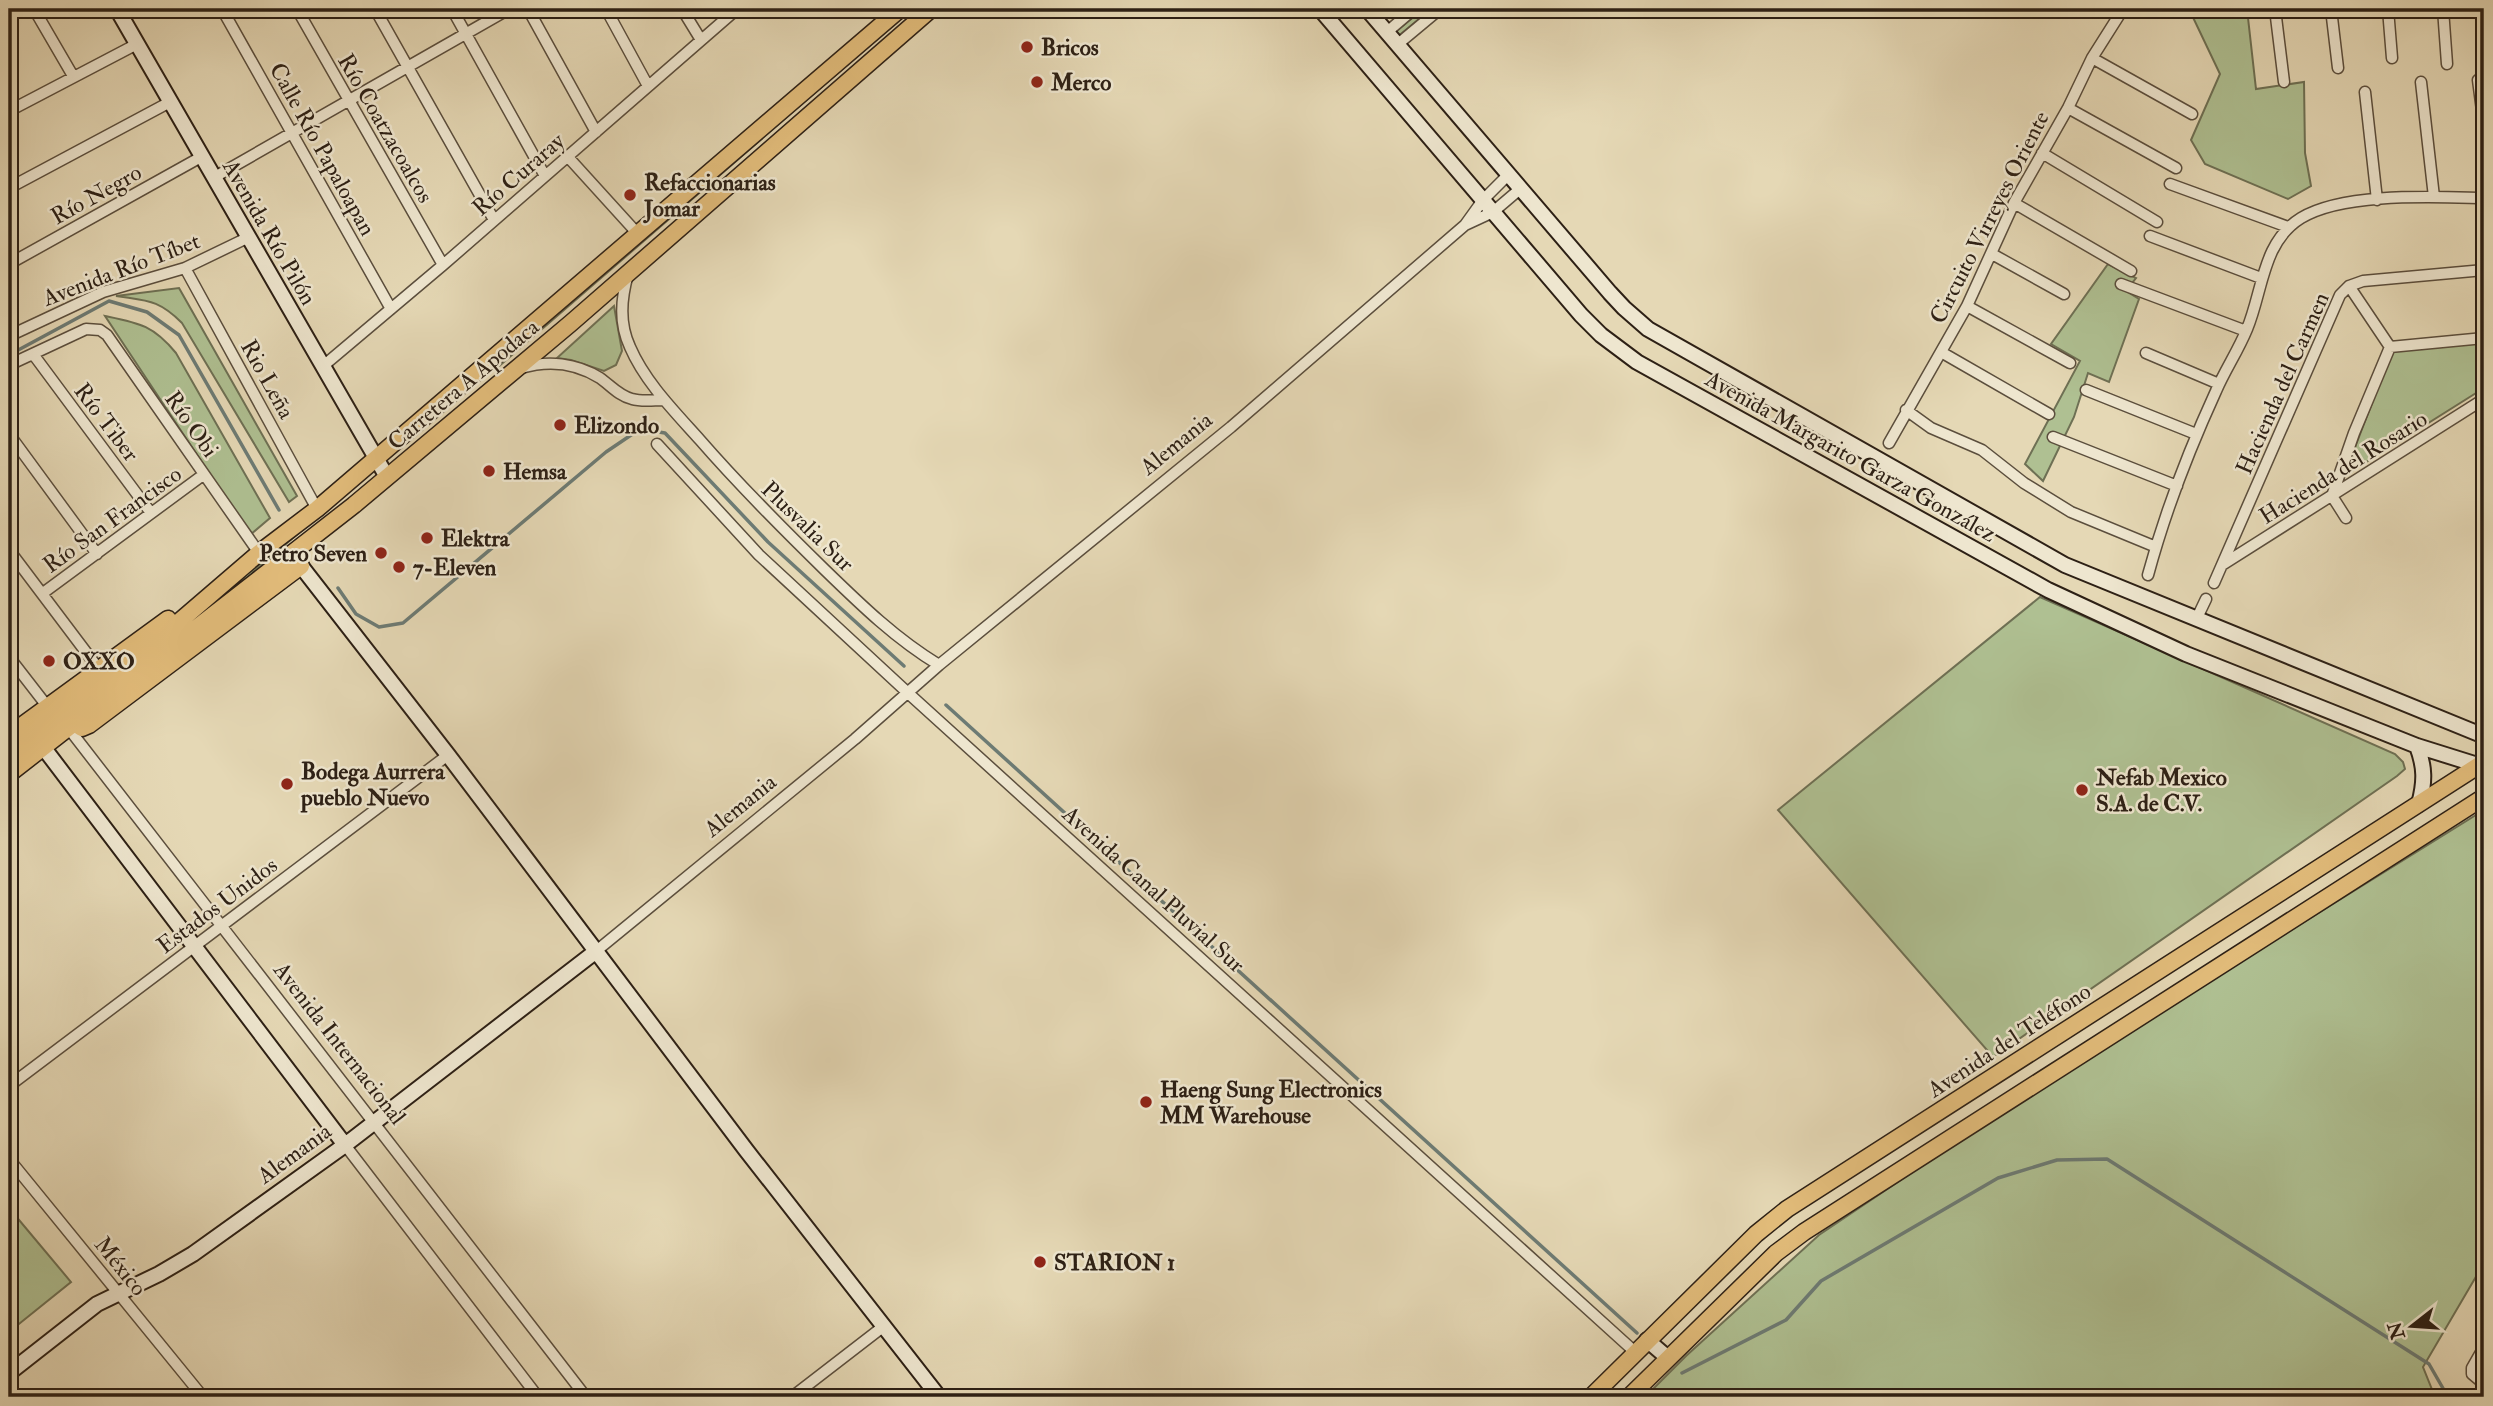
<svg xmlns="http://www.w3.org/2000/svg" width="2493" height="1406" viewBox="0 0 2493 1406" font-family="'IM FELL Double Pica',serif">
<rect width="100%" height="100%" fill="#e5d8b5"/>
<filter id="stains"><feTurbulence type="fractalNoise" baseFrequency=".00286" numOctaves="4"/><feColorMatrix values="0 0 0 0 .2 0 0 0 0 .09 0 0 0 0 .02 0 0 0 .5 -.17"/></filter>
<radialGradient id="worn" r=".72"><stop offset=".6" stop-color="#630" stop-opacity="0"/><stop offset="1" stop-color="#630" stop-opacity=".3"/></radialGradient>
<path fill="#afc092" stroke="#6e7054" stroke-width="2" d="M906,9h6l-415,359 -23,14z
M1423,9h8l-35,29 -3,-4z
M2189,9h58l9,80 48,-7 1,71 6,33 -23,13 -83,-35 -14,-24 29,-66z
M2108,264l28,14 -10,13 13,8 -30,83 -21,-9 -14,44 -31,64 -18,-17 55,-103 -29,-17z
M179,288l118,208 -8,6 -107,-179c-24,-24 -35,-22 -66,-27z
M614,306l8,45 -6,14 -12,6 -33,-11 -14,-2z
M105,316c34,7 48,9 71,37l94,165 -20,17z
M2484,343v45l-140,88 48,-125z
M357,480l3,1 -107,91 -7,11 -118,88 18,-18 79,-60z
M2040,597l355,157 8,8 2,7 -8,7 -404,281 -215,-247z
M2484,810v453l-61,104 12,30h-790l41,-41 133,-121 226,-152z
M9,1208l62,74 -62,50z"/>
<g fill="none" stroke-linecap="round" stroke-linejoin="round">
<path stroke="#6d7b74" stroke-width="3.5" d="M9,355l100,-54 38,11 32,23 100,175
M338,588l18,26 23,13 24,-4 203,-171 34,-23 25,4 103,109 136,124
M946,705l691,628
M1682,1373l104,-53 35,-39 177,-103 59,-18 50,-1 322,205 19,33"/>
<defs>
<path id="street" d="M34,9l39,67
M222,9l169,300
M297,9l146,256
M375,9l119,211
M452,9l93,167
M528,9l68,123
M606,9l42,77
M682,9l19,31
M2275,9l9,73
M2331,9l7,59
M2388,9l4,49
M2443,9l4,55
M1387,32l27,-23
M1398,44l42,-35
M2092,58l100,56
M2478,80l6,46
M2421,82l13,115
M2365,92l12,108
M2068,108l108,60
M9,111l128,-67
M2042,153l115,69
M568,157l69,76
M213,178l296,-169
M2170,184l118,43
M9,188l161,-86
M2014,203l117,68
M1465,225l28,-13 27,-23
M2150,236l111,42
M1992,254l72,40
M9,264l192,-107
M185,268l132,241
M628,274c-7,25 -9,49 2,73 15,35 45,65 70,93 40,46 82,88 125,130 36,35 71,69 114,95
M2121,284l125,47
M2349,286l41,61
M1967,306l103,57
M9,336l94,-44 82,-24 62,-30
M1941,352l108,62
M2146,353l73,31
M33,354l118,159
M9,365l77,-36 14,1 7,5 152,218
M322,367l121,-102 294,-256
M521,368c27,-8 55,-5 79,10 10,7 19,18 32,21 10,3 22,1 32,1
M2086,390l110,44
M1906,410l25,18 51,22 42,33 47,29 85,35
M9,434l88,120
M2053,437l124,49
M1889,443l78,-137 47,-103 54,-95 24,-50 31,-49
M657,444l102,111 149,138 727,659
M2346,518l-14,-22 22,-63 36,-86 94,-9
M9,550l92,122
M2222,565l262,-166
M2148,575c17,-63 41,-125 68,-184 9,-21 22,-40 31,-62 16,-38 15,-87 54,-111 43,-26 133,-21 183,-20
M2214,583l126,-288 9,-9 14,-5 121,-11
M43,593l160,-118
M2196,620l10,-21
M9,657l38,49
M66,725l520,672
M595,952l260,-213 84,-74 292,-238 234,-202 18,-25 25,-25
M9,1086l439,-331
M345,1145l193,252
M9,1159l194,238
M2484,1347l-12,21v6l12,10
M792,1397l92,-71"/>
<path id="secondary" d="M117,9l270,468
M1320,9l261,306 20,20 36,27 411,228 138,64 231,92 67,21
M1367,9l243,284 14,15 24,21 417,236 419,171
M294,557l154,198 298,395 193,247
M37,739l308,406
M2417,746c8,21 8,36 2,58
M1647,1340l21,18
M9,1373l88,-69 62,-30 34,-20 152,-109 250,-193"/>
<path id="primary" d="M76,724l6,4 7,-3 212,-159
M9,735l159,-116
M9,754l129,-97 121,-104 58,-44 583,-500
M9,774l345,-269 217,-182 360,-314
M1591,1397l165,-163 31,-25 697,-447
M1629,1397l147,-144 28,-21 680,-435"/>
</defs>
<use href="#street" stroke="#5b4e3d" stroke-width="13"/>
<use href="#secondary" stroke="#2d2015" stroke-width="18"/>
<use href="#primary" stroke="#2d2015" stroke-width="19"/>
<use href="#street" stroke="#eee6cf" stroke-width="10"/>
<use href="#secondary" stroke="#eee6cf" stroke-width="14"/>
<use href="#primary" stroke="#e2bc7a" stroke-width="16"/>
</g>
<g fill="#8f2418" stroke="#eee6cf" stroke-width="2.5">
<circle cx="1027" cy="47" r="7"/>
<circle cx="1037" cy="82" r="7"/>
<circle cx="630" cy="195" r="7"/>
<circle cx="560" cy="425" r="7"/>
<circle cx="489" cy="471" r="7"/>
<circle cx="427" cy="538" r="7"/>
<circle cx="381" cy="553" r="7"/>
<circle cx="399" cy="567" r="7"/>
<circle cx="49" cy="661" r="7"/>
<circle cx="287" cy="784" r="7"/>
<circle cx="2082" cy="790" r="7"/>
<circle cx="1146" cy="1102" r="7"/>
<circle cx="1040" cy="1262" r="7"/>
</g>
<g text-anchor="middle" stroke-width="5" stroke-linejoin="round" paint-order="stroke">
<g font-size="23" font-weight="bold" fill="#2d2015" stroke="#eee6cf" text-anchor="start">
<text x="1041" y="55">Bricos</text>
<text x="1051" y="90">Merco</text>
<text x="644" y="190">Refaccionarias<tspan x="644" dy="26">Jomar</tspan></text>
<text x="574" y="433">Elizondo</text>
<text x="503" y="479">Hemsa</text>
<text x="441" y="546">Elektra</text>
<text x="367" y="561" text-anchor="end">Petro Seven</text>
<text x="413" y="575">7-Eleven</text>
<text x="63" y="669">OXXO</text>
<text x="301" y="779">Bodega Aurrera<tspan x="301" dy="26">pueblo Nuevo</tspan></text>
<text x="2096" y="785">Nefab Mexico<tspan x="2096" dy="26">S.A. de C.V.</tspan></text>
<text x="1160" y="1097">Haeng Sung Electronics<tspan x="1160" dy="26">MM Warehouse</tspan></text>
<text x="1054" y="1270">STARION 1</text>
</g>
<g font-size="23" fill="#2d2015" stroke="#eee6cf">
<text transform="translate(386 128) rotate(60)" y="8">Río Coatzacoalcos</text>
<text transform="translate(323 149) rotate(61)" y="8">Calle Río Papaloapan</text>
<text transform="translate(518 174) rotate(-41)" y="8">Río Curaray</text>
<text transform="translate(96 194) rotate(-29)" y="8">Río Negro</text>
<text transform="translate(1989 217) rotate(-63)" y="8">Circuito Virreyes Oriente</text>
<text transform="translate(270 232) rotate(60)" y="8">Avenida Río Pilón</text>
<text transform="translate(121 269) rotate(-21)" y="8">Avenida Río Tíbet</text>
<text transform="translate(268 379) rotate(61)" y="8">Rio Leña</text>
<text transform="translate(2282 383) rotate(-66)" y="8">Hacienda del Carmen</text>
<text transform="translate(463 384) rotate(-40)" y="8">Carretera A Apodaca</text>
<text transform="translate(107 422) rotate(53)" y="8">Río Tiber</text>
<text transform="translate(192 424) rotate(55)" y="8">Río Obi</text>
<text transform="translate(1176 443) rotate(-39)" y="8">Alemania</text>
<text transform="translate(1851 456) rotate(29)" y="8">Avenida Margarito Garza González</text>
<text transform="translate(2343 467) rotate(-32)" y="8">Hacienda del Rosario</text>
<text transform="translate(112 519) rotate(-36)" y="8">Río San Francisco</text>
<text transform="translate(808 526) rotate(44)" y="8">Plusvalia Sur</text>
<text transform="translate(740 805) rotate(-39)" y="8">Alemania</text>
<text transform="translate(1154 889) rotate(42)" y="8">Avenida Canal Pluvial Sur</text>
<text transform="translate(217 905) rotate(-37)" y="8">Estados Unidos</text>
<text transform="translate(2009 1040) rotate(-33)" y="8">Avenida del Teléfono</text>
<text transform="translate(340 1043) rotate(52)" y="8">Avenida Internacional</text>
<text transform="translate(294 1153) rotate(-36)" y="8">Alemania</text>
<text transform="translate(121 1266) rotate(51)" y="8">México</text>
</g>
</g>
<rect width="2493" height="1406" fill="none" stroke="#e5d8b5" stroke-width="35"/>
<rect x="10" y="10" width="2472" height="1385" fill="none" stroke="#2d2015" stroke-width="3.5"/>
<rect x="18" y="18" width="2458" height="1371" fill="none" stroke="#2d2015" stroke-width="2"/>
<g transform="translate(2412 1326) rotate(253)" stroke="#eee6cf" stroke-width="5" paint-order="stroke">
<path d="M0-5L12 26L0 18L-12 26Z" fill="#2d2015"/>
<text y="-10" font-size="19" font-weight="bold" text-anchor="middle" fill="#2d2015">N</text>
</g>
<rect width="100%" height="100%" filter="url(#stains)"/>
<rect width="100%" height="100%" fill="url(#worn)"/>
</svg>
